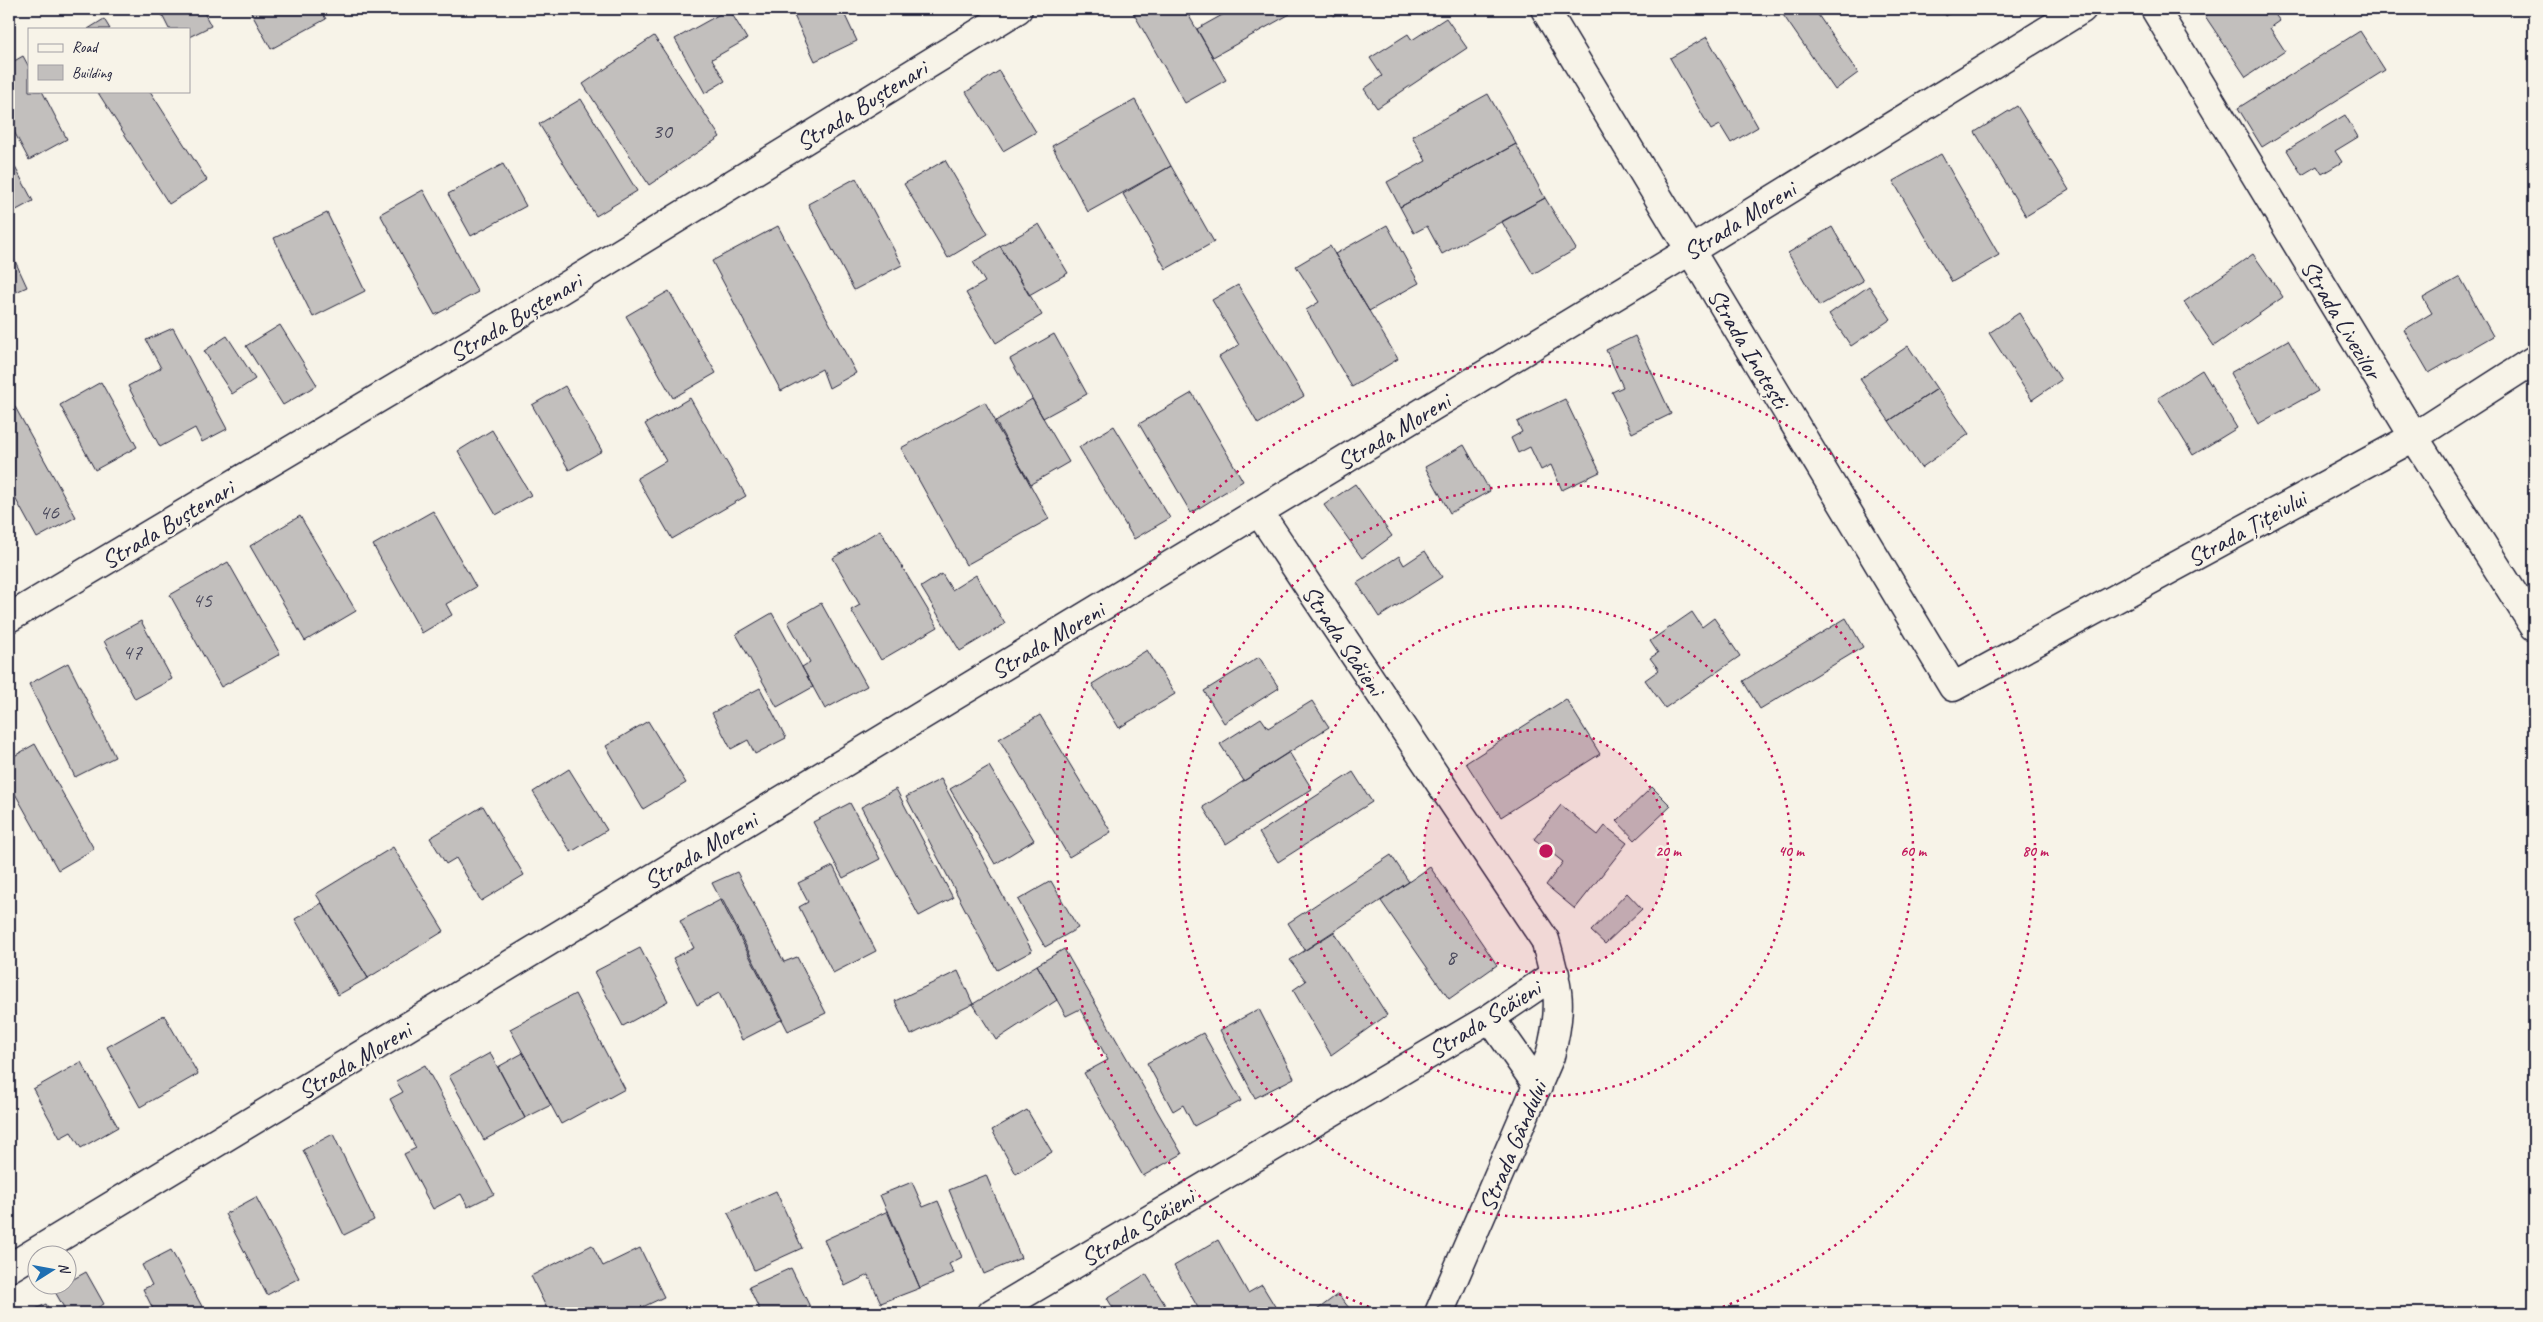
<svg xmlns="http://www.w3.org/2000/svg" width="2543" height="1322" viewBox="0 0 2543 1322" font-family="Caveat,sans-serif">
<rect width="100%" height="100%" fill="#f7f3e8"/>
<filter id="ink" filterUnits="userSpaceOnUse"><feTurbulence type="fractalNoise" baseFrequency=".02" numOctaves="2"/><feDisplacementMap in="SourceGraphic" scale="10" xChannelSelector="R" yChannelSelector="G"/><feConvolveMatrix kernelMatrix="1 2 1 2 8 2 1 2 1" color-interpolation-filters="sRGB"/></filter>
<g filter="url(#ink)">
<path fill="#c2bfbd" stroke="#22223b" d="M159,9h43l9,17 -22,11v-8h-20z
M249,9h71l6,10 -55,30z
M729,9l18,30 -35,20 13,22 -20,12 -30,-54z
M791,9h51l15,32 -42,20z
M1131,9h54l41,71 -41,23z
M1233,9h54l3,5 -77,43 -16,-28z
M1329,9h16l-12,7z
M1779,9h35l44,64 -23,17z
M1941,9h16l-11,7z
M2215,9h63l-5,3 7,9 -10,7 15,23 -39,26 -41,-61z
M1446,18l21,30 -90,60 -13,-19 18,-13 -12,-18 38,-24 4,6z
M104,19l6,10h-22z
M2360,31l25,39 -123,77 -24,-39z
M654,36l66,101 -71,48 -66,-101z
M1707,37l51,90 -27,16 -11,-18 -9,5 -41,-72z
M23,56l6,11v24h13l25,48 -38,21 -20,-38v-58z
M999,71l37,61 -33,19 -37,-59z
M97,91h53l57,89 -38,24z
M1488,94l28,50 -116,63 -13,-25 39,-21 -14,-25z
M581,99l56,92 -41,25 -57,-92z
M1135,100l36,66 -83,46 -36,-66z
M2017,106l52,84 -43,26 -51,-84z
M2345,115l13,22 -23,14 7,11 -20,12 -5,-8 -15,9 -15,-25z
M1516,144l29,54 -103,56 -15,-28 -13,7 -14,-26z
M1941,154l58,101 -47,27 -59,-101z
M9,156l24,45 -24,13z
M2534,157v18l-8,-13z
M945,160l43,74 -40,24 -44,-74z
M503,164l23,42 -55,30 -23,-42z
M1171,166l43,76 -48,27 -43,-75z
M856,178l46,87 -48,25 -46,-86z
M423,190l55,102 -43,23 -55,-101z
M1545,198l31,51 -43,25 -31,-52z
M327,213l38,78 -52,26 -39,-79z
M1039,224l29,49 -39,22 -29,-49z
M1387,225l32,58 -50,28 -34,-57z
M778,226l78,147 -27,15 -7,-19 -41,22 -69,-130z
M1832,227l31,54 -44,25 -31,-53z
M1000,246l42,69 -46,28 -30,-50 19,-11 -12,-20z
M1330,246l68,113 -46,28 -46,-77 13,-8 -23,-36z
M10,250l17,37 -18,8v-44z
M2253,254l30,43 -69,49 -30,-44z
M2460,277l33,59 -64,37 -25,-43 28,-17 -9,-15z
M1238,285l66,111 -46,28 -39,-67 20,-12 -27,-45z
M1869,286l22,33 -40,27 -22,-32z
M669,291l47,82 -43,25 -47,-82z
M2019,313l42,67 -29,20 -43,-67z
M280,325l37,60 -34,20 -37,-59z
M173,328l54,101 -25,13 -7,-14 -35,19 -32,-61 33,-18 -15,-28z
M1054,334l33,60 -44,24 -33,-59z
M227,336l28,43 -23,15 -28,-43z
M1635,336l36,78 -39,19 -20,-41 11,-5 -17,-37z
M2288,340l30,51 -60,33 -28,-51z
M1908,346l29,43 -48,32 -29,-42z
M2202,370l35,58 -44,27 -35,-57z
M101,382l36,65 -42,23 -35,-65z
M565,386l37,65 -33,19 -37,-65z
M1937,389l32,45 -48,34 -32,-47z
M1192,393l51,88 -52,32 -52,-89z
M9,396l67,121 -39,21 -28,-51z
M690,398l56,98 -74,43 -35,-61 29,-17 -21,-37z
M1032,399l37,63 -38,22 -37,-62z
M1565,399l35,73 -38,18 -11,-25 -10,5 -11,-23 -12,6 -7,-15 11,-6 -5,-10z
M985,402l64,117 -83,46 -65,-117z
M1114,426l56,92 -36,21 -55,-92z
M492,430l39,65 -35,20 -38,-64z
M1464,445l26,46 -40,22 -25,-46z
M1355,484l37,52 -30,22 -38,-53z
M433,511l43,76 -30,17 6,11 -30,18 -49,-88z
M300,516l56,95 -51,30 -55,-95z
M880,530l58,97 -57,33 -30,-50 9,-5 -27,-47z
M1425,551l17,26 -63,40 -22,-34 42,-27 5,9z
M228,562l52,92 -59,33 -51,-92z
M942,574l10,16 24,-15 29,49 -45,27 -39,-64z
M821,603l46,83 -42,23 -23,-42 8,-5 -22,-40z
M1692,612l10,15 12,-9 26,38 -75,52 -20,-28 14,-10 -9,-12 8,-5 -8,-12z
M772,613l41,74 -36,20 -41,-73z
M1846,618l17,29 -103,62 -17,-28z
M141,621l31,58 -37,20 -31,-58z
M1147,650l28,44 -56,34 -27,-44z
M1259,657l20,31 -55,35 -20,-32z
M68,663l47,94 -40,20 -46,-93z
M760,688l26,50 -31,16 -7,-14 -17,9 -19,-36z
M1566,699l34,55 -99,63 -35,-54z
M1312,701l17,26 -85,54 -24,-37 41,-26 7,10z
M1040,715l71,117 -42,25 -70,-118z
M648,721l38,62 -43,26 -37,-63z
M35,744l59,105 -36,21 -49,-87v-24z
M1289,752l23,37 -86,55 -23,-37z
M989,766l45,74 -39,24 -45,-75z
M569,769l38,61 -36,22 -38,-60z
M1353,772l19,30 -94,60 -19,-29z
M941,779l91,172 -35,19 -91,-173z
M1652,787l19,19 -36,34 -18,-19z
M896,789l57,109 -34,18 -58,-109z
M850,803l30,56 -37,19 -30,-56z
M1561,805l37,30 7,-9 22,17 -52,66 -29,-24 17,-23 -29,-23z
M483,806l41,69 -43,26 -25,-43 -10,6 -16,-26z
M393,847l51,84 -76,47 -52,-84z
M1391,855l18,27 -104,68 -17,-27z
M833,866l43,85 -43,22 -34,-66 9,-5 -10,-19z
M1430,867l67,98 -48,34 -68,-98z
M737,872l47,90 13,-5 29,56 -38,18 -76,-148z
M1051,881l27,47 -33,19 -27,-47z
M1627,893l15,16 -37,35 -14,-13z
M722,899l61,120 -41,21 -23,-47 -22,12 -24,-47 21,-10 -14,-27z
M322,903l46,75 -30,17 -43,-76z
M1334,932l53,83 -56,40 -38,-65 13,-9 -16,-21z
M640,948l28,53 -45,25 -29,-54z
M1064,949l118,205 -39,22 -59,-103 24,-13 -28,-51 -14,7 -29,-51z
M1037,965l20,35 -61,40 -23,-36z
M958,971l15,33 -62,31 -16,-34z
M575,994l50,95 -64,35 -51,-95z
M1259,1009l35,69 -39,20 -35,-68z
M164,1015l34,59 -58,33 -33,-60z
M1203,1033l38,68 -47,25 -11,-21 -10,6 -26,-48z
M490,1053l35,65 -41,22 -35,-64z
M523,1053l28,52 -26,13 -27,-51z
M81,1062l37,65 -37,21 -10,-16 -11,6 -27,-49z
M425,1065l69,129 -26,13 -7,-13 -28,15 -29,-55 12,-6 -26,-49 13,-7 -7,-11z
M1027,1110l25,42 -36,22 -24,-44z
M333,1134l41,86 -30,15 -41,-85z
M986,1175l35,83 -37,16 -35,-84z
M912,1182l11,25 15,-6 24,56 -13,7 5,9 -34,15 -40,-93z
M776,1191l26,57 -48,22 -26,-57z
M256,1197l43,81 -32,17 -42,-81z
M888,1211l32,77 -39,15 -13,-28 -23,11 -21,-46z
M1218,1240l30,53 14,-8 17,28h-78l-27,-47z
M592,1245l11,21 37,-18 24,49 -34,16h-81l-18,-37z
M171,1250l33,60 -6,3h-43l-12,-24 9,-4 -10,-20z
M791,1268l22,45h-52l-12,-26z
M86,1272l18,32 -16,9h-21l-13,-23z
M1146,1274l24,39h-54l-9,-15z
M1338,1294l15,19h-40z
M46,1304l5,9h-24z"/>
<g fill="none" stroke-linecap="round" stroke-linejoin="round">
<defs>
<path id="minor" d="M1545,9l408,678 461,-250 120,-77
M2155,9l259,428 120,189
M1259,512l286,428c14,48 18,67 5,116l-111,257
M9,618l551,-328 458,-281
M1490,1018l48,68
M9,1268l1682,-1018 391,-241
M992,1313l498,-295 65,-44"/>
</defs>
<use href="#minor" stroke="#22223b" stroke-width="31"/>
<use href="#minor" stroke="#f7f3e8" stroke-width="28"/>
</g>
</g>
<circle cx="1546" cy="851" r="122" fill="#c2185b" fill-opacity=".12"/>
<g fill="none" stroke="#c2185b" stroke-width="2.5" stroke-dasharray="2.5 5">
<circle cx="1546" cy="851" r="122"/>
<circle cx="1546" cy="851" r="245"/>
<circle cx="1546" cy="851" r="367"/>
<path d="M1383 1312A489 489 0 1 1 1709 1312"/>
</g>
<g text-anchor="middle" stroke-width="5" stroke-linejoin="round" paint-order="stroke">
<g font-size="22" fill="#4a495c">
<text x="662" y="138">30</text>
<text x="49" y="519">46</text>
<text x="202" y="607">45</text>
<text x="132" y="659">47</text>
<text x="1451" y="964">8</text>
</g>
<g font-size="25" fill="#22223b" stroke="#f7f3e8">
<text transform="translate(861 105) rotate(-32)" y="9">Strada Buștenari</text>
<text transform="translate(1739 220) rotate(-32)" y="9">Strada Moreni</text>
<text transform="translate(515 317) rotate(-31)" y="9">Strada Buștenari</text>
<text transform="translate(2342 319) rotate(59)" y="9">Strada Livezilor</text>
<text transform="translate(1749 348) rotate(59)" y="9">Strada Inotești</text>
<text transform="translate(1393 431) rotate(-31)" y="9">Strada Moreni</text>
<text transform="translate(167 524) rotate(-31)" y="9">Strada Buștenari</text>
<text transform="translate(2246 528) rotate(-29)" y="9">Strada Țițeiului</text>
<text transform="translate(1047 640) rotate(-31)" y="9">Strada Moreni</text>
<text transform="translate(1344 640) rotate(56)" y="9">Strada Scăieni</text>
<text transform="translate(700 850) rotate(-31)" y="9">Strada Moreni</text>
<text transform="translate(1484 1019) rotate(-32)" y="9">Strada Scăieni</text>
<text transform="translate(354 1060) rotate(-31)" y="9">Strada Moreni</text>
<text transform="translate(1512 1146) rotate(-67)" y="9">Strada Gândului</text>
<text transform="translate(1137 1227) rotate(-31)" y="9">Strada Scăieni</text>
</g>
</g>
<circle cx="1546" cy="851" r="8" fill="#c2185b" stroke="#f7f3e8" stroke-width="2.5"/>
<g font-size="15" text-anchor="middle" font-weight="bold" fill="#c2185b" stroke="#f7f3e8" stroke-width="5" stroke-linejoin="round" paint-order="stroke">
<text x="1668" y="856">20 m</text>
<text x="1791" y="856">40 m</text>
<text x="1913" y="856">60 m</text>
<text x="2035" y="856">80 m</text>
</g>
<rect width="2543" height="1322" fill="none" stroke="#f7f3e8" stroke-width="30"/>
<rect x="15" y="15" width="2513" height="1292" fill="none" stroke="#22223b" stroke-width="2" filter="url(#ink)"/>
<rect x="28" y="28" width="162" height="65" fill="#f7f3e8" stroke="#a29fa3"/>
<rect x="38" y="44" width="25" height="8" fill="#f7f3e8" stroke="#a29fa3"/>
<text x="72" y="52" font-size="15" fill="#22223b">Road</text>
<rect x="38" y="65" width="25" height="15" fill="#c2bfbd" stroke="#a29fa3"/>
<text x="72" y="78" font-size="15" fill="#22223b">Building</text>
<g transform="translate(52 1270) rotate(79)"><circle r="24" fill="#f7f3e8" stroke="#a29fa3"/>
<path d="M0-4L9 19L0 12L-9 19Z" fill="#1f6fb2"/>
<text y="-8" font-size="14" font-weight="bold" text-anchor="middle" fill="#22223b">N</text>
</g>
</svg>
